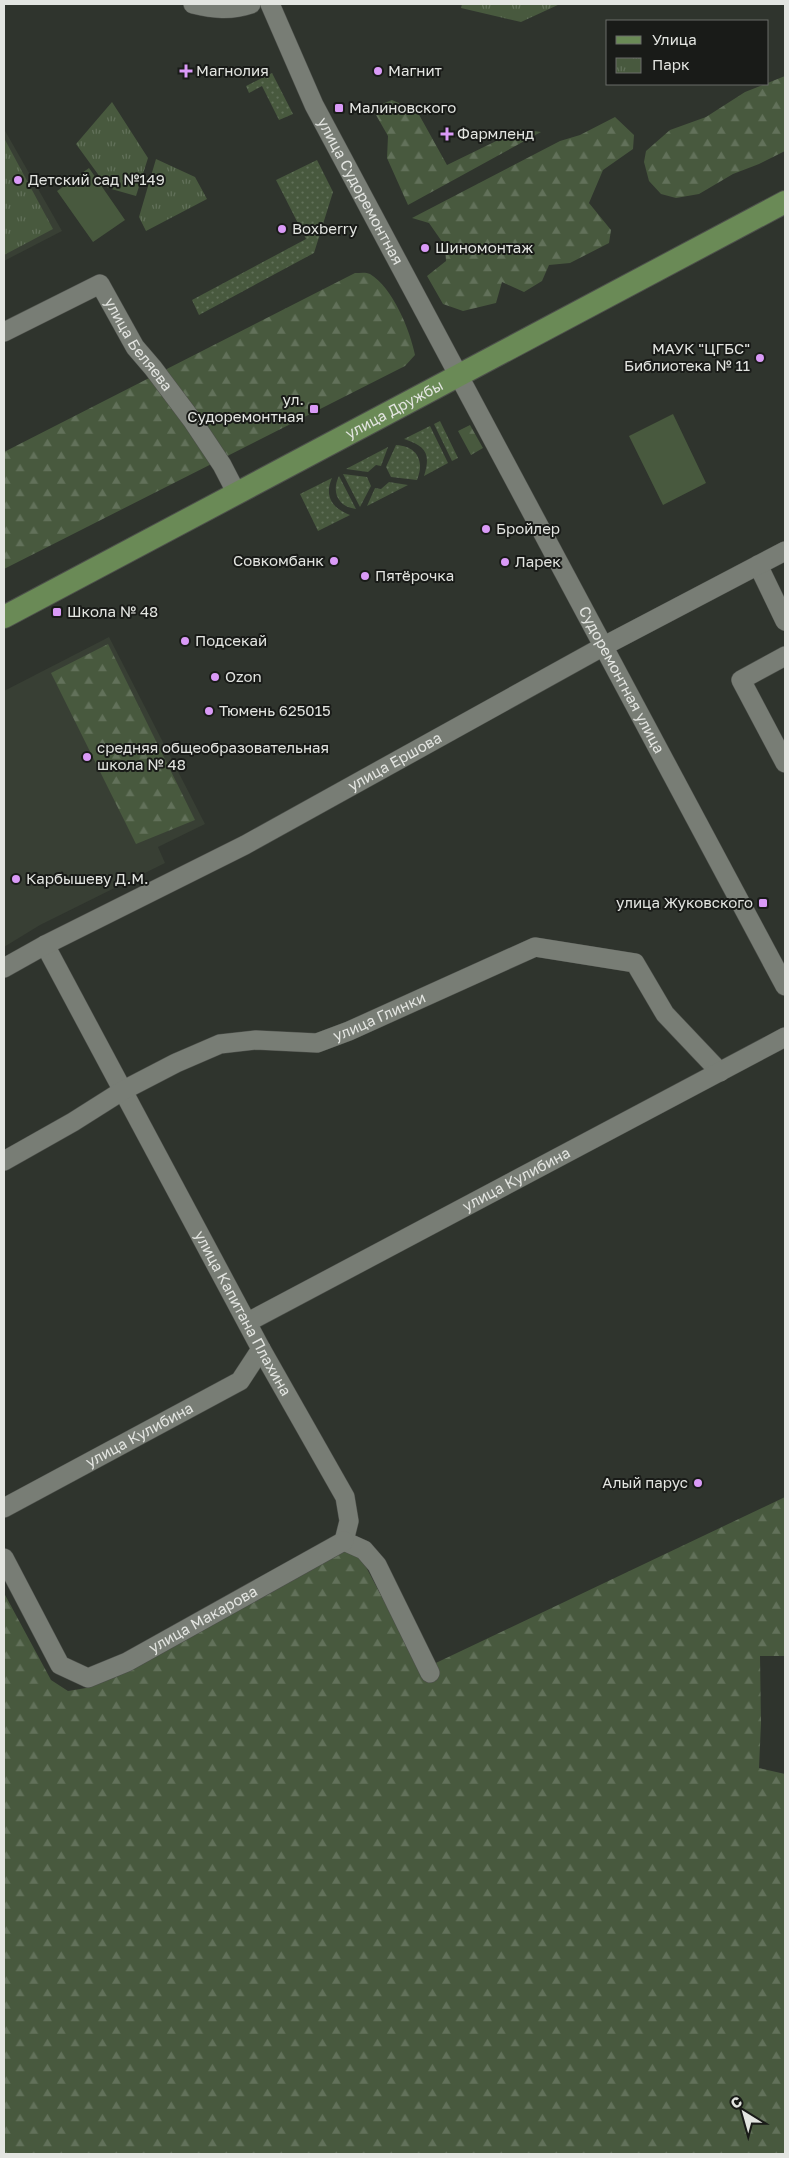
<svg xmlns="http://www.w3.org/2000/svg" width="789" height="2158" viewBox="0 0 789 2158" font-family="'Golos Text',sans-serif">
<defs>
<pattern id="grass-dots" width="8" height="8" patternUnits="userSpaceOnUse" patternTransform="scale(1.25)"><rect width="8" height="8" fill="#48593e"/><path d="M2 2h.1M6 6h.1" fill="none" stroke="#62715a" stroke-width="1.8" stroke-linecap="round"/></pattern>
<pattern id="forest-firs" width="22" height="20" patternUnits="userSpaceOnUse" patternTransform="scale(1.25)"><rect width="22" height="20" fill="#48593e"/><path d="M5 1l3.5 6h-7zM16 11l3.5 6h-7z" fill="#62715a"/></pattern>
<pattern id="park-tufts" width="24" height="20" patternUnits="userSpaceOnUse" patternTransform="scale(1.25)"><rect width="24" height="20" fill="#48593e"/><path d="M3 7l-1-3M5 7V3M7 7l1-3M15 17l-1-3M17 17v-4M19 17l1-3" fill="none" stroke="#62715a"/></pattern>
</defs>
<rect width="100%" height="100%" fill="#2f342d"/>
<path fill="#383f34" d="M4,129l58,102 -58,30z
M109,637l96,187 -47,23 7,16 -125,62 -36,22v-256z"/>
<path fill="url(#grass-dots)" d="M272,73l21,41 -14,6 -17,-34 -13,7 -3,-7z
M317,160l16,32 -19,61 -115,62 -7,-15 114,-61 -30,-59z
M440,421l18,37 -6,3 -18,-37z
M430,426l18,37 -24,13c7,-22 2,-30 -20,-37z
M396,445c21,1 29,16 21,35l-26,-3 -5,-10z
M388,447l-7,19 -5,-1 -8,7 -22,-3z
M343,474l24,3 4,9 -11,21z
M339,476l17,33c-18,-2 -25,-17 -17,-33z
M332,478c-8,18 0,30 18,37l-32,16 -18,-37z
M389,482l19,3 -41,21 8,-18 6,1z"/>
<path fill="url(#forest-firs)" d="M785,76v75l-26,13 -26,10 -34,20 -23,4 -15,-4 -12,-13 -5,-19 2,-11 24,-21 36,-13 39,-25z
M392,100l25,11 30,54 74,-36 20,3 -133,73 -21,-47 1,-22 -16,-28z
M615,117l19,18 -1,14 -30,21 -14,33 22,27 -2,13 -39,20 -21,2 -7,16 -18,11 -22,-10 -6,21 -33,8 -20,-7 -16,-28 19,-15 -1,-15 -16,-23 -17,-5 148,-77 20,-6z
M355,273c5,0 11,-1 15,1 23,14 40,56 45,81l-10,11 -401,203v-117z
M470,425l13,23 -12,7 -13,-24z
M108,644l87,176 -59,24 -85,-171z
M785,1497v159h-25l1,67 -2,45 26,6v380h-781v-561l47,87 17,11 18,-3 258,-142 14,6 63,118z"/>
<path fill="url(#park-tufts)" d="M462,4h98l-39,18 -60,-14z
M112,102l36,56 -12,38 -28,-8 -32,-44z
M4,138l49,91 -49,26z
M156,159l39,18 12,22 -61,32 -7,-14z"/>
<path fill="#48593e" d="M89,168l36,52 -32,22 -36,-51z
M673,414l33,69 -43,22 -34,-69z"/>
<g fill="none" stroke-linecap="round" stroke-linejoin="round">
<defs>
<g id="minor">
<path d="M193,4c21,5 37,7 58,0"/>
<path id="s1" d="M270,4l44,101 471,881"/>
<path id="s2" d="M4,332l96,-48 35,63 18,21 39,52 30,45 15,29"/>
<path d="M758,565l27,56"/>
<path d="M785,656l-44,24 44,83"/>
<path id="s3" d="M45,945l216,404 84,148 4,24 -5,20 20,9 13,15 53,108"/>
<path id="s4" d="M4,968l41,-23 200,-100 359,-199 181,-95"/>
<path id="s5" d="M4,1161l69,-39 49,-31 54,-28 44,-19 36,-4 61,3 32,-12 186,-84 100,16 30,51 55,58"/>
<path id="s6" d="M248,1322l537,-285"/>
<path id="s7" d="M4,1508l236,-127 21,-32"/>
<path id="s8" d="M4,1558l56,107 28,13 39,-16 217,-121"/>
</g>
<g id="major">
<path id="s9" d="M4,617l781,-415"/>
</g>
</defs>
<use href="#minor" stroke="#4d504b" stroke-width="20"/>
<use href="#major" stroke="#4d504b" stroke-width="24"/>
<use href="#minor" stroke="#787d75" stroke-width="19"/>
<use href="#major" stroke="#6a8a56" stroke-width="22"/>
</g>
<g fill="#da9af7" stroke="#191b18" stroke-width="2">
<path d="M183.5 63.5h5v5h5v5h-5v5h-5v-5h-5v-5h5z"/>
<circle cx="378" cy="71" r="5"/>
<rect x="334" y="103" width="10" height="10" rx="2.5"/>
<path d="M444.5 126.5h5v5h5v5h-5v5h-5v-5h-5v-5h5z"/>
<circle cx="18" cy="180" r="5"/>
<circle cx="282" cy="229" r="5"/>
<circle cx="425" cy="248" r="5"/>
<circle cx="760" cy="358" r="5"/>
<rect x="309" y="404" width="10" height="10" rx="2.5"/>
<circle cx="486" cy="529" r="5"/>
<circle cx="334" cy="561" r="5"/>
<circle cx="505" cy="562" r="5"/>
<circle cx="365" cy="576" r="5"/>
<rect x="52" y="607" width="10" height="10" rx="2.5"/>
<circle cx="185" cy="641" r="5"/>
<circle cx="215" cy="677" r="5"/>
<circle cx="209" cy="711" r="5"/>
<circle cx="87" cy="757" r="5"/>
<circle cx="16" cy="879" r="5"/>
<rect x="758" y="898" width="10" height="10" rx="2.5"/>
<circle cx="698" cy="1483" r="5"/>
</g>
<g text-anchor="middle" stroke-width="4" stroke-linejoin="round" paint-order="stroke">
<g font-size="15" fill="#e3e5e1" stroke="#191b18" text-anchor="start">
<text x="196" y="76">Магнолия</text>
<text x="388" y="76">Магнит</text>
<text x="349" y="113">Малиновского</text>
<text x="457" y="139">Фармленд</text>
<text x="28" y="185">Детский сад №149</text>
<text x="292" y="234">Boxberry</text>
<text x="435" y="253">Шиномонтаж</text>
<text x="750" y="354" text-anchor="end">МАУК "ЦГБС"<tspan x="750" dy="17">Библиотека № 11</tspan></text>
<text x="304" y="405" text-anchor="end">ул.<tspan x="304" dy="17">Судоремонтная</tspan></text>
<text x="496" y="534">Бройлер</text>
<text x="324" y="566" text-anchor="end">Совкомбанк</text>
<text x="515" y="567">Ларек</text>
<text x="375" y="581">Пятёрочка</text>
<text x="67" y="617">Школа № 48</text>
<text x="195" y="646">Подсекай</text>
<text x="225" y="682">Ozon</text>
<text x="219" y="716">Тюмень 625015</text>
<text x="97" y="753">средняя общеобразовательная<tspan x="97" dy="17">школа № 48</tspan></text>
<text x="26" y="884">Карбышеву Д.М.</text>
<text x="753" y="908" text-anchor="end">улица Жуковского</text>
<text x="688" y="1488" text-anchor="end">Алый парус</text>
</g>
<g font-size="15" fill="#e3e5e1" stroke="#191b18">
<text dy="5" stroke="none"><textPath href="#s1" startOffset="208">улица Судоремонтная</textPath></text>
<text dy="5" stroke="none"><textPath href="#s2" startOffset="179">улица Беляева</textPath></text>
<text dy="5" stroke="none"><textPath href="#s9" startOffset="442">улица Дружбы</textPath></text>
<text dy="5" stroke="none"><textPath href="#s1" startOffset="762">Судоремонтная улица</textPath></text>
<text dy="5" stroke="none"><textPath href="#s4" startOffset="442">улица Ершова</textPath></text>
<text dy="5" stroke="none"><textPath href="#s5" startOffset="411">улица Глинки</textPath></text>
<text dy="5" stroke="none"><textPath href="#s6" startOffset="304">улица Кулибина</textPath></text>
<text dy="5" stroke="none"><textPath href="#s3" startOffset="418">улица Капитана Плахина</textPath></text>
<text dy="5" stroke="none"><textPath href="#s7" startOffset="154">улица Кулибина</textPath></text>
<text dy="5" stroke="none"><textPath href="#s8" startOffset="281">улица Макарова</textPath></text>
</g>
</g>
<rect width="789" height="2158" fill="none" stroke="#e3e5e1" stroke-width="10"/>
<rect x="606" y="20" width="162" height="65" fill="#191b18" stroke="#6a6c68"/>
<rect x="616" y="36" width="25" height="8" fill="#6a8a56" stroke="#6a6c68"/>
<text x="652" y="45" font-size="15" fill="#e3e5e1">Улица</text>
<rect x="616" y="58" width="25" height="15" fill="url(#park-tufts)" stroke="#6a6c68"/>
<text x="652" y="70" font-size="15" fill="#e3e5e1">Парк</text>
<g transform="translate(744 2113) rotate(323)" stroke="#191b18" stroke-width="4" paint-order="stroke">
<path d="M0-4L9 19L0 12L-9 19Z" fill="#e3e5e1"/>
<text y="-8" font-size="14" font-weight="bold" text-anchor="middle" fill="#e3e5e1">С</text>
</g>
</svg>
